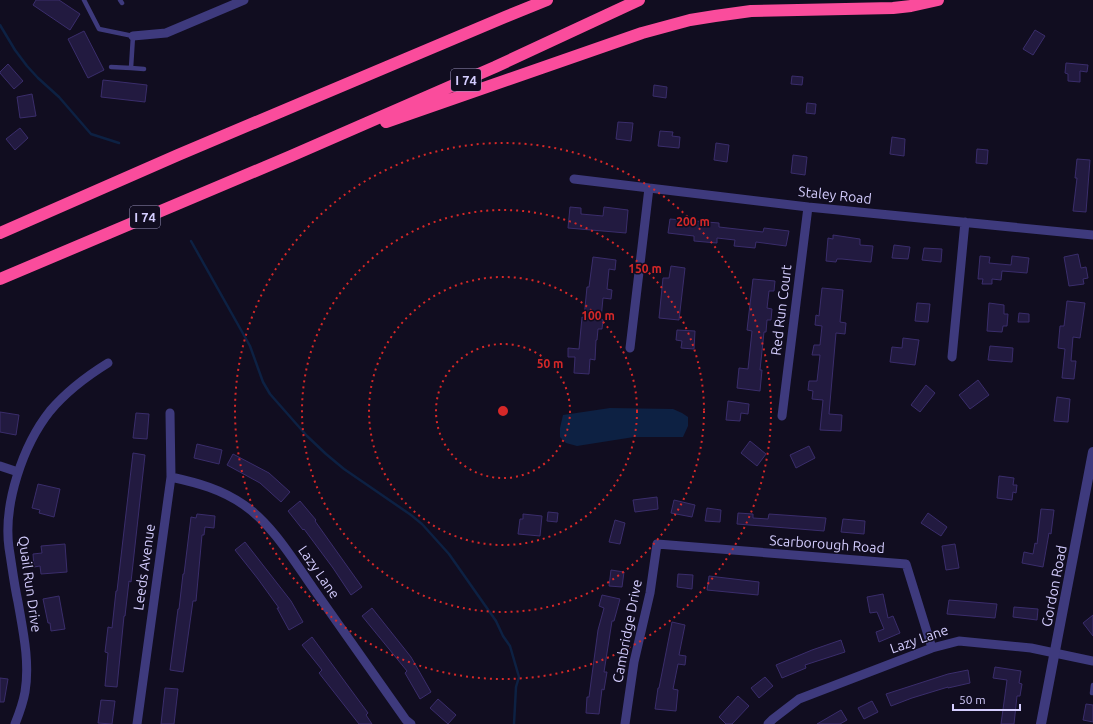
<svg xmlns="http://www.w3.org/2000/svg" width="1093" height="724" viewBox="0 0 1093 724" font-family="Ubuntu,sans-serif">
<rect width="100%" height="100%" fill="#110d20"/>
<path fill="#0d2143" d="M610,408l63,1 9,4 6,4v9l-5,11h-49l-57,9 -11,-3 -6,-6v-9l3,-13z"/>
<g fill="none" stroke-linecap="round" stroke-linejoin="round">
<path stroke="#0d2143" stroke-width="2.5" d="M0,25l15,25 12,16 11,12 21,19 32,37 28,9
M191,241l59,105 13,36 7,12 37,42 19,18 18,15 67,46 11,9 27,30 47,67 7,15 7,10 9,31 -3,10 -2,37"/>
</g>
<path fill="#221a40" stroke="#3a2d6b" d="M36,0h23l21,14 -10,16 -37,-25z
M1035,30l10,6 -12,19 -10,-6z
M84,31l20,39 -16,8 -20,-39z
M1066,63l22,2 -1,7 -7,-1v11l-12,-1v-7l-3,-1z
M8,64l15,17 -9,8 -14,-16v-1z
M792,76l11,1 -1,8 -11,-1z
M103,80l44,5 -2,17 -44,-5z
M654,85l13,2 -1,11 -13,-2z
M32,94l4,22 -16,2 -3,-21z
M807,103l9,1 -1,10 -9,-1z
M618,122l15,1 -2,18 -15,-2z
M20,128l8,10 -13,12 -9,-11z
M660,131l13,1 -1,4 8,1 -1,11 -21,-2z
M892,137l13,2 -1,17 -14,-2z
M716,143l13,2 -2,17 -13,-2z
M977,149l11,1 -1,14 -11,-1z
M793,155l14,2 -2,18 -14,-2z
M1077,159l13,1 -4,52 -13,-1 4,-33h-2z
M570,207l11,1v6l22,2 1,-9 24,3 -2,23 -58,-5z
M670,219l49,4v4l44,5 1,-4 25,3 -3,15 -30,-4 -1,6 -21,-2 1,-6 -18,-2v5l-23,-2v-5l-26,-3z
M833,235l27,4v6l13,1 -2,16 -29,-3h-5l-1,3 -10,-1 2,-23 5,1z
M894,245l16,2 -2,12 -16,-1z
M924,248l18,1 -1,13 -19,-2z
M1078,254l3,14 5,-1 2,11 -5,1 1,5 -15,2 -5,-29z
M980,256l10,1 -1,6 22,2 1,-9 17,2 -2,15 -25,-2 -1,9 -9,-1v5h-10l1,-5h-5z
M593,257l23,3 -1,10 -6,-1 -2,20 5,1 -1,9 -8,-1 -2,21 2,1 -1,9h-4l-1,11h-1l-1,20 -5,-1 -1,15 -15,-1 1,-16h-7v-9l11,1 3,-32 2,1 3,-31h2z
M671,266l14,2 -6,52 -20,-2 4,-40h6z
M753,279l22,2 -1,10h-5l-2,17 5,1 -1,11h-4l-1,12h-2l-4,38h2l-2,21 -23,-3 2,-20 9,1 4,-38 -5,-1z
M822,288l21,2 -3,32 6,1 -1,11 -9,-1 -7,81 13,1 -1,16 -21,-1 3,-30 -11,-1 1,-8 -5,-1 1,-9h8l3,-26h-8l2,-10h6l2,-19 -7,-1 1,-10 3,1z
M1067,301l18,2 -5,35 -7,-1 -2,24h5l-2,18 -12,-1 3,-29 -7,-1 2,-22h4z
M917,303l13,1 -2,18 -13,-1z
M989,303l15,2v9h4l-1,12h-4l-1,6 -15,-1z
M1019,313l10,1v8h-11z
M677,330l18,1 -1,18 -13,-1 1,-7 -6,-1z
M903,338l16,2 -4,25 -25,-3 2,-15 10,1z
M990,346l23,2 -1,14 -24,-2z
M978,380l11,15 -19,14 -11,-14z
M926,385l9,8 -15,19 -9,-7z
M1057,397l13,2 -2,23 -14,-1z
M728,401l21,3 -1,10 -7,-1 -1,8 -14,-1z
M0,412l19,3 -3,20 -16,-3z
M136,413l13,1 -2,25 -14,-1z
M750,441l16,13 -9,12 -16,-13z
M197,444l25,6 -3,14 -25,-6z
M809,446l6,12 -19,10 -6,-13z
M133,453l12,2 -14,127 -2,-1 -4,35h-1l-7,71 -12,-1 3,-33 -3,-1 3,-25 4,1 4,-37h1z
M233,454l36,19 21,19 -9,10 -21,-19 -33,-18z
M999,476l15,2 -1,7h4l-1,8 -3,-1 -1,8 -15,-2z
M38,484l22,5 -6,28 -15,-4 1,-3 -8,-2z
M657,497l1,12 -23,3 -2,-12z
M674,500l21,5 -3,12 -21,-4z
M300,501l16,19 -1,1 47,66 -11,8 -18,-27 -29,-39 -1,1 -15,-19z
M707,508l14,2 -1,12 -15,-1z
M1041,509l13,1 -3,24 -2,-1 -6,34 -21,-4 2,-11 9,2 2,-11 2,1z
M548,512l10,1 -1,9 -10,-1z
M738,513l15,1v4l15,1 1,-5 57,4 -2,13 -87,-7z
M928,513l19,14 -6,9 -20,-13z
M197,514l18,2 -1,12 -9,-1 -1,8h-2l-6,66h-3l-10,71 -13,-2 8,-61h1l4,-35h1l7,-57 5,1z
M523,514l19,2 -2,20 -22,-2 2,-15h3z
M843,519l22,2 -1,13 -23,-2z
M615,520l10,3 -5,21 -11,-2z
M245,542l46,59 12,21 -14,8 -12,-22h2l-21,-29 -23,-29z
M65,544l2,28 -26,2 -1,-8 -6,1 -1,-13 9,-1 -1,-7z
M955,544l4,24 -13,2 -4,-24z
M611,570l13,2 -2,15 -13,-1z
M678,574l15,1 -1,14 -15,-2z
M709,576l50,6 -1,13 -51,-5z
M883,594l5,24 5,-2 7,17 -21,9 -3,-10 8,-3 -7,-17 -7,1 -3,-16z
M602,595l18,4 -6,22h-2l-8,51h3l-3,18 -2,-1 -3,25 -13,-1 1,-16h2l9,-67 6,-22 -5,-2z
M59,596l6,33 -14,2 -1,-8h-2l-5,-24z
M949,600l48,4 -2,14 -48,-4z
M1014,607l24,2 -1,11 -24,-3z
M372,608l39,49 20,35 -11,7 -15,-26 2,-2 -45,-55z
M1093,615v21l-10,-13z
M672,622l13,3 -6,30 7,1 -1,9 -7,-1 -5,25 5,1 -2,21 -21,-2 3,-21h1z
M312,637l56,76 -2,2 6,9h-13l-40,-51 3,-3 -20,-25z
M841,640l4,12 -40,13 1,3 -24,10 -6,-13 36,-15z
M995,667l26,4 -2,12 3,1 -2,12h-3l-3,28h-13l6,-44 -14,-2z
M968,670l2,13 -22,5v-1l-36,11 -21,8 -5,-12 62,-20z
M765,677l8,9 -14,12 -8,-10z
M0,678l8,1 -4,23h-4z
M165,688l13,1 -4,35h-13z
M738,696l11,10 -17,18h-6l-7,-7z
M438,699l18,16 -8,9 -18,-16z
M101,700l14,1 -3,23 -14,-1z
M872,701l6,11 -14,7 -6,-11z
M1086,704l7,1v17l-10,-2z
M841,710l6,10 -7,4h-23z"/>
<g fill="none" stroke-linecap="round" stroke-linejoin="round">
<path stroke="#3e3a7d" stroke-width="4.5" d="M84,0l15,29 34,7 -2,32 13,1
M120,0l2,3
M111,67l20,1
M1092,693l1,-8"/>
<path stroke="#3e3a7d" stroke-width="9" d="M133,36l33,-3 78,-33
M574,179l234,28 285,28
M630,348l19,-160
M952,357l13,-135
M782,416l26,-209
M0,466l18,6
M171,477c27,6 50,12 73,28 28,19 50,56 69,83 31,44 62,88 93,132l5,4
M15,724c4,-10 8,-21 10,-32 5,-30 -2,-61 -7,-90 -4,-18 -6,-36 -9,-54 -6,-44 14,-103 41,-137 16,-19 37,-35 58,-48
M137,724l34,-247 -1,-64
M625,724l9,-62 16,-69 7,-49 249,20 26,84
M768,724l5,-5 26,-20 133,-51 27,-7 72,7 62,13"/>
<path stroke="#3e3a7d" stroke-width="10" d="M1041,724l52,-272"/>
<path stroke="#fa4c9c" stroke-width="12" d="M386,122l256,-89 48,-13 25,-4 36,-5 142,-3 18,-2 27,-6
M0,233l178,-78 327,-138 42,-17
M0,279l291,-123 204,-89 144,-67"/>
</g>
<g fill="none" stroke="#d62828" stroke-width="2" stroke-dasharray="2 4">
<circle cx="503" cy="411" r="67"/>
<circle cx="503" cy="411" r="134"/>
<circle cx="503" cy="411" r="201"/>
<circle cx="503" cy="411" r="268"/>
</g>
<g text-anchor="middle" stroke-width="3" stroke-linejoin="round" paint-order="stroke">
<g fill="#110d20" stroke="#9a93bb" stroke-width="1">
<rect x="451" y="69" width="30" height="22" rx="3"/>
<rect x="130" y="206" width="30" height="22" rx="3"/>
</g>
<g font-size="13" font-weight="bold" fill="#d4cdfe">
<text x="466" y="85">I 74</text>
<text x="145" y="222">I 74</text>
</g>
<g font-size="14" fill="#d4cdfe" stroke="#110d20">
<text transform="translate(835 195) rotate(6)" y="5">Staley Road</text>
<text transform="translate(781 310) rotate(-83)" y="5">Red Run Court</text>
<text transform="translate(827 544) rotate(4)" y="5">Scarborough Road</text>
<text transform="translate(144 567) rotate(-82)" y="5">Leeds Avenue</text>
<text transform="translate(319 572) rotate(55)" y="5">Lazy Lane</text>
<text transform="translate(30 584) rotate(82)" y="5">Quail Run Drive</text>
<text transform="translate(1054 586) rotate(-79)" y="5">Gordon Road</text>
<text transform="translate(627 631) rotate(-79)" y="5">Cambridge Drive</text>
<text transform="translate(919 639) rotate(-19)" y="5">Lazy Lane</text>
</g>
</g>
<circle cx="503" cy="411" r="6" fill="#d62828" stroke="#110d20" stroke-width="2"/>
<g font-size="12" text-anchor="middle" font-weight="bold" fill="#d62828" stroke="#110d20" stroke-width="3" stroke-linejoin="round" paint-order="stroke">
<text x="693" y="226">200 m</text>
<text x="645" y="273">150 m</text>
<text x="598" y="320">100 m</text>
<text x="550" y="368">50 m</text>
</g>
<path d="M953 704v6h67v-6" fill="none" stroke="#d4cdfe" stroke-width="2"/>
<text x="959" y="704" font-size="12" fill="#d4cdfe" stroke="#110d20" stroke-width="3" paint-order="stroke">50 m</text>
</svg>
